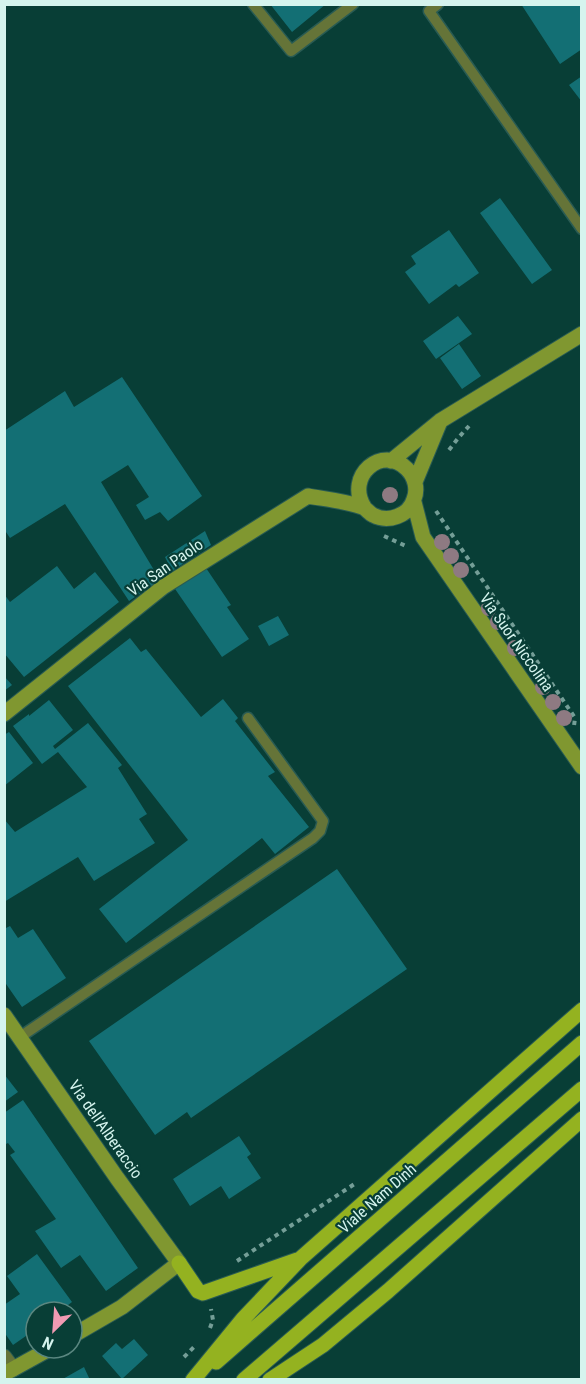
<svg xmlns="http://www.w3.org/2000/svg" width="586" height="1384" viewBox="0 0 586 1384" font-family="'Roboto Condensed',sans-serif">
<rect width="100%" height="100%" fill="#083e36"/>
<path fill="#136f74" d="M270,4h56l-34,28z
M521,4h61v45l-22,15z
M582,76v26l-13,-17z
M500,198l52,72 -20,14 -52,-71z
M449,230l30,43 -20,14 -3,-3 -27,20 -24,-32 11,-8 -5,-8z
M458,316l14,18 -36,25 -13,-18z
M459,344l22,32 -19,13 -22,-31z
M122,377l80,119 -34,25 -8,-9 -15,8 -9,-15 13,-8 -21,-32 -27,17 59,98 -31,21 -64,-97 -55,34 -6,-9v-98l61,-40 9,16z
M205,531l6,14 -39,26 -7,-14z
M204,565l27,40 -4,2 22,32 -27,18 -49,-71z
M57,566l17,23 21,-17 24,30 -95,75 -20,-24v-59l6,8z
M278,616l11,19 -20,11 -11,-20z
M130,638l11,14 5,-3 55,68 22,-18 15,19 -3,3 40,51 -7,4 41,51 -34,27 -13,-16 -136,105 -27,-34 89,-69 -120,-154z
M4,676l8,9 -8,6z
M49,700l24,30 -20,16 2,3 33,-26 34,42 -4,3 29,46 -8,5 16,24 -61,38 -16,-24 -74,45v-83l11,13 72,-45 -29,-35 -16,12 -29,-38 16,-12v2z
M9,732l24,31 -29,23v-51z
M337,869l70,100 -216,149 -4,-6 -32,23 -66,-94z
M10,926l8,12 15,-9 33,49 -44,29 -18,-26v-52z
M4,1074l14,18 -14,10z
M23,1100l115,168 -32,23 -26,-36 -19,13 -26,-37 21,-12 -46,-64 5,-3 -7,-9 -4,2v-32z
M239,1136l12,18 -4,3 14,21 -32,21 -8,-13 -31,20 -17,-27z
M37,1254l35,48 -13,10h-23v17l-23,16 -9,-13v-27l16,-11 -13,-18z
M134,1339l14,16 -26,24 -20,-23 14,-13 6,6z
M84,1367l6,13h-29z"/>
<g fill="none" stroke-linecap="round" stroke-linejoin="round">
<defs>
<path id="lane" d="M253,4l38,47 62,-47
M438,4l-9,7 153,218
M20,1037l293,-199 7,-7 3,-10 -75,-103"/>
<path id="street" d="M4,1357l9,12"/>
<path id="secondary" d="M391,461l49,-40 142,-87
M415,482l24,-58
M414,502l9,35 159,230
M4,714l159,-127 145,-91c17,3 37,5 54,11 4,1 7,6 11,8 15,8 36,1 41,-16 4,-10 1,-22 -7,-30 -25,-25 -62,7 -43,38
M4,1015l113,163 62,85 -57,44 -50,29
M4,1374l47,-26"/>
<path id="primary" d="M179,1263l19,28 5,2 94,-33
M216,1362l366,-319
M193,1380l50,-61 57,-60 282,-249
M244,1380l338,-291
M270,1380l53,-35 65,-54 194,-172"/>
</defs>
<use href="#lane" stroke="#295b53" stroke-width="13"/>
<use href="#street" stroke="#295b53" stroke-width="17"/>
<use href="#secondary" stroke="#295b53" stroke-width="17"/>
<use href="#primary" stroke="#295b53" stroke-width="17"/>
<path stroke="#749e97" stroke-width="4" stroke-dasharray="4.5 4.5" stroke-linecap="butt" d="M449,450l10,-13 10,-11
M436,511l139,207 -1,8
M384,536l22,10 1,-2
M237,1261l119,-78
M210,1328l3,-8 -2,-11
M184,1357l12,-12"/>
<use href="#lane" stroke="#657438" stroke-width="10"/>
<use href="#street" stroke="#657438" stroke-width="15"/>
<use href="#secondary" stroke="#809730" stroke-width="15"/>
<use href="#primary" stroke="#94b220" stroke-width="15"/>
</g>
<g fill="#8e7a82">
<circle cx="390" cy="495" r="8"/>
<circle cx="442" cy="542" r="8"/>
<circle cx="451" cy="556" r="8"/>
<circle cx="461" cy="570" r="8"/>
<circle cx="489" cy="608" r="8"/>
<circle cx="498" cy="622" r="8"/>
<circle cx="515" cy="648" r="8"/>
<circle cx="543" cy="687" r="8"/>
<circle cx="553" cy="702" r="8"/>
<circle cx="564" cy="718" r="8"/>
</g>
<g text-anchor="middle" stroke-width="4.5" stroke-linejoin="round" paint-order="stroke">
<g font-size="16" fill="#d5f4ee" stroke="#083e36">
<text transform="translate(165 567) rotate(-35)" y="6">Via San Paolo</text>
<text transform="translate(517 642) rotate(55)" y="6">Via Suor Niccolina</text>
<text transform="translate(106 1129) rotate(55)" y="6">Via dell'Alberaccio</text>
<text transform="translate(377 1198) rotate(-41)" y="6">Viale Nam Dinh</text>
</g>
</g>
<rect width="586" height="1384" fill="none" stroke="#d5f4ee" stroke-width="12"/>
<g transform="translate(54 1330) rotate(205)"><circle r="28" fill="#083e36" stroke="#5a8780" stroke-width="1.5"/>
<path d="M0-4.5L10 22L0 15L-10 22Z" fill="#f19ab3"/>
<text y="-9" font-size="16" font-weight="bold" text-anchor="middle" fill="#d5f4ee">N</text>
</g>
</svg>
